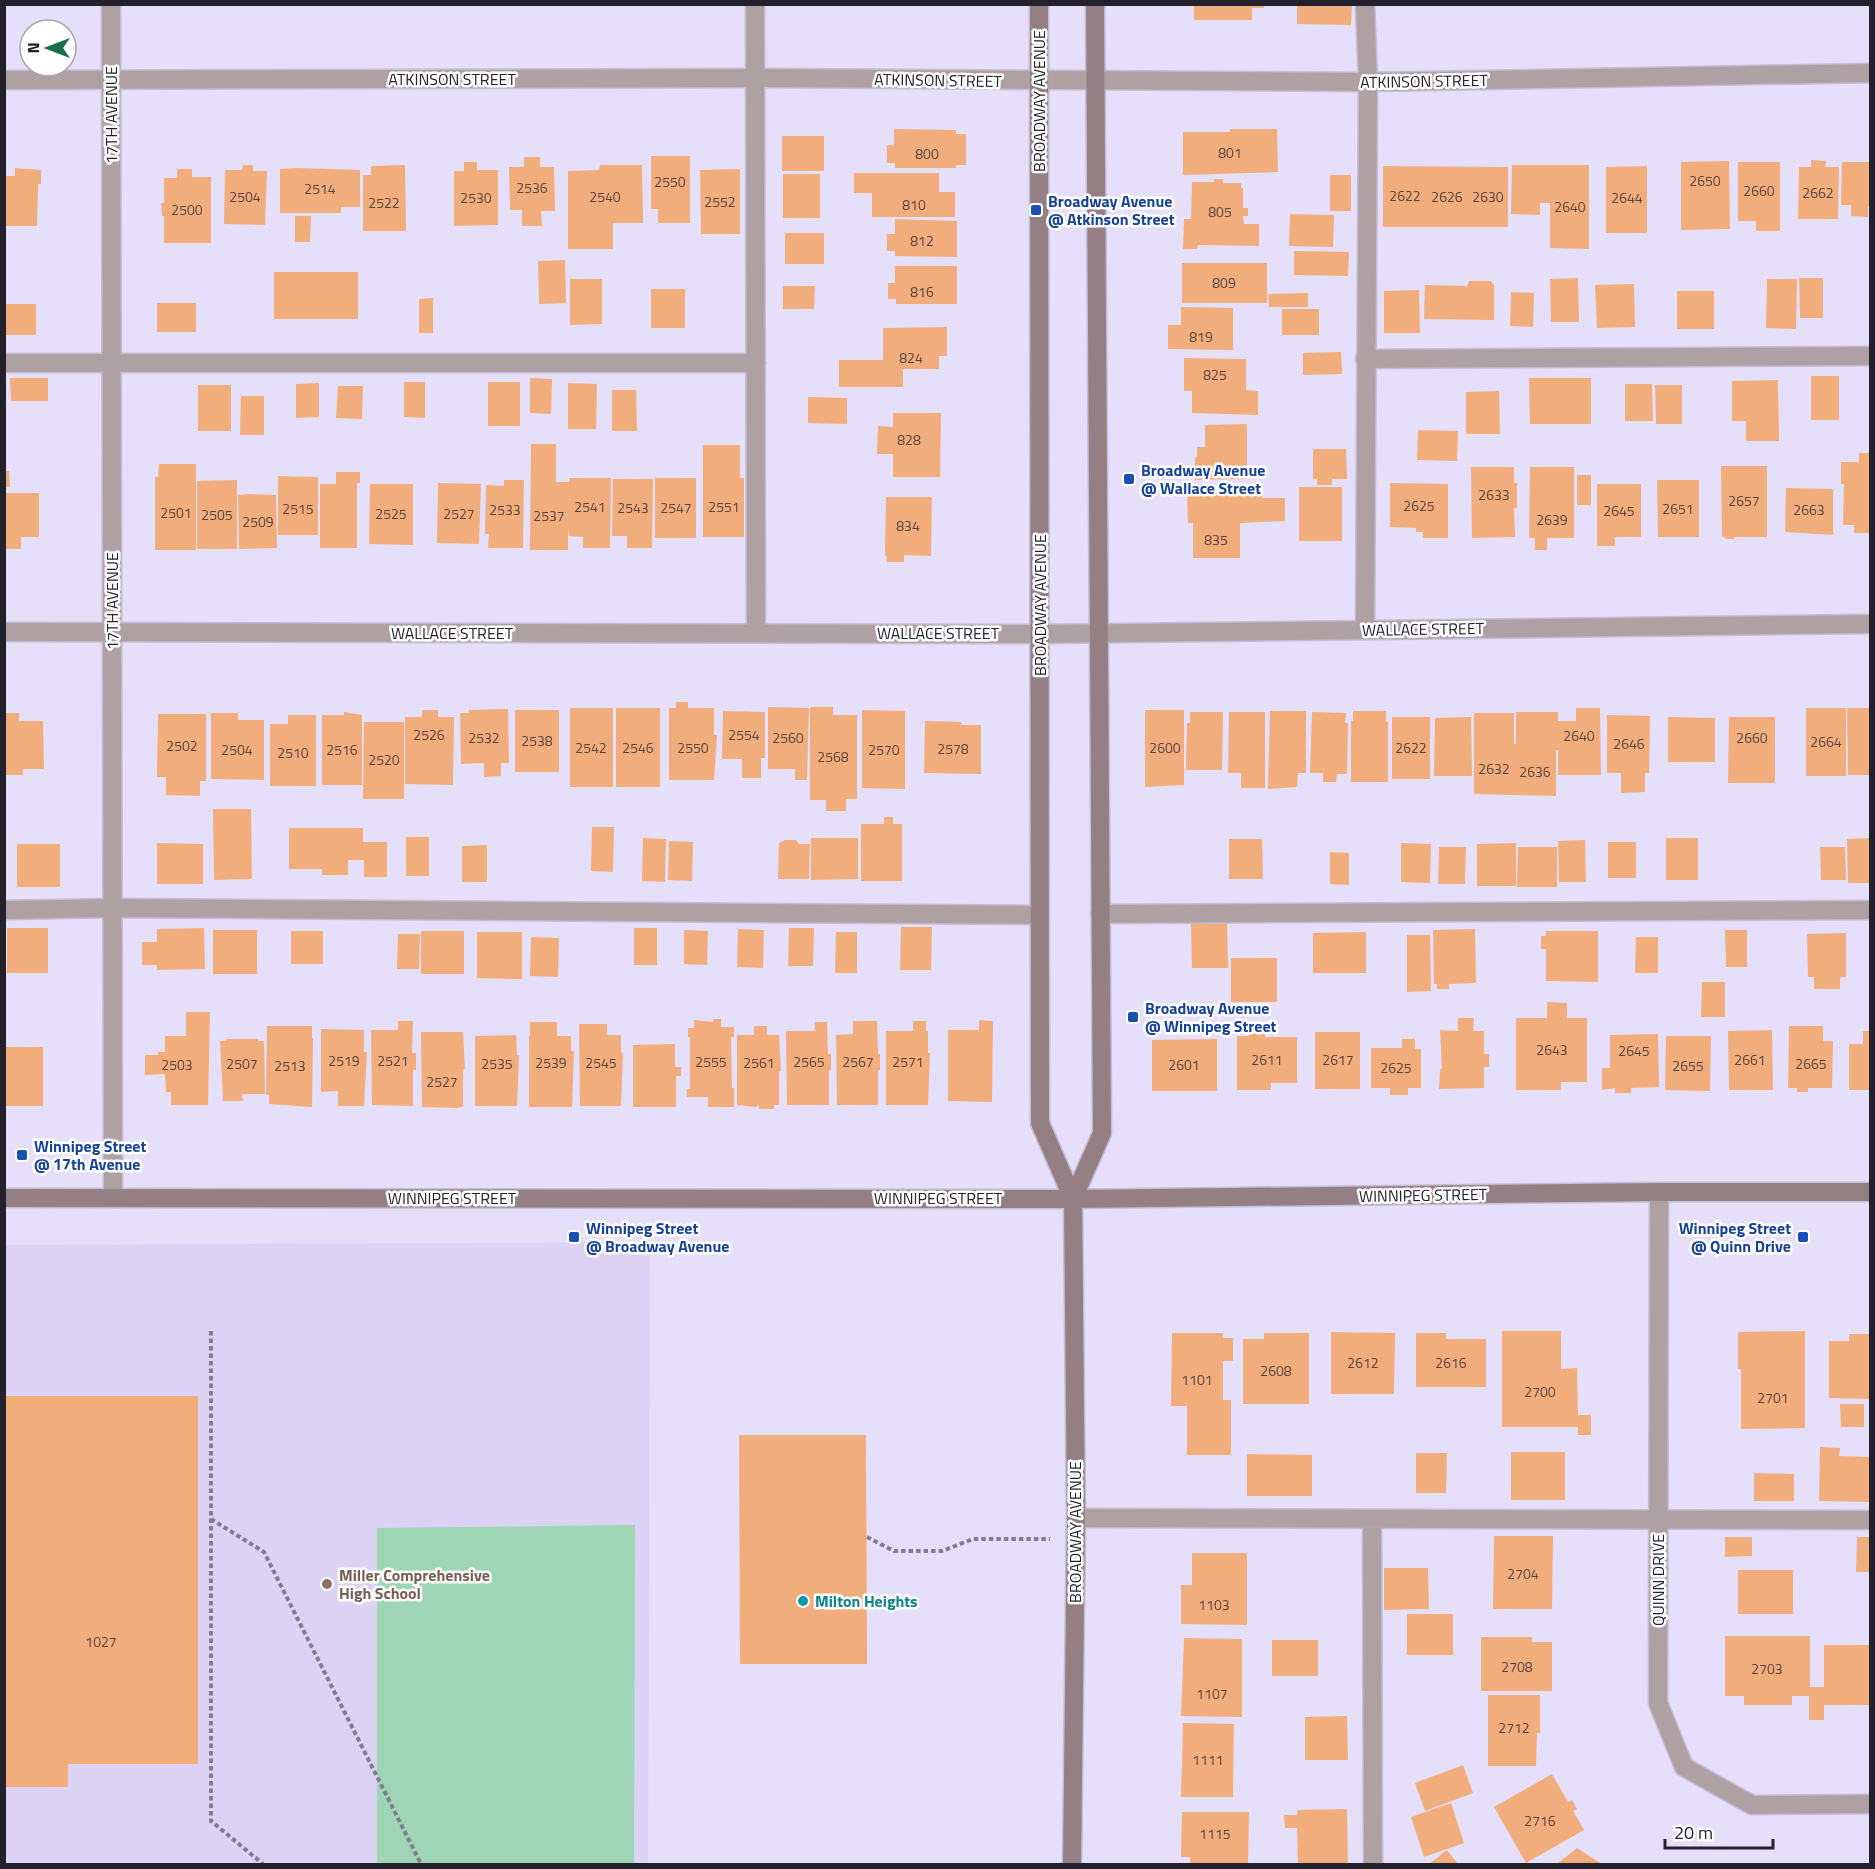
<svg xmlns="http://www.w3.org/2000/svg" width="1875" height="1869" viewBox="0 0 1875 1869" font-family="'Titillium Web',sans-serif">
<rect width="100%" height="100%" fill="#e6dffa"/>
<path fill="#dbd2f4" d="M650,1242l-2,622h-643l-1,-619z"/>
<path fill="#9ed5b4" d="M635,1525l-1,339h-257v-336z"/>
<path fill="#f2ad7c" d="M1194,4h70v4h-12v12h-58z
M1297,4h55l-1,21 -54,-1z
M894,129l62,1v4h10v31h-10v3h-61v-5h-8v-18h7z
M1230,129h47l1,43 -95,3v-43h47z
M782,136h42v35h-42z
M651,156h39v67h-32v-14h-7z
M524,157h16v10h14l1,44h-14l1,15h-20v-16h-12l-1,-43h15z
M1811,160l15,1 -1,6h14l-1,52h-40l1,-52h12z
M1729,161l1,68 -49,1v-68z
M464,162h13v8h21v55l-44,1v-55h10z
M1738,162h42v69h-24v-10h-18z
M1842,162h28v44h-2v11l-17,-1v-11h-10z
M243,165h10v6h14l-2,54 -41,-1 1,-54h17z
M405,165l1,66h-43v-56h8v-9z
M600,165h42l1,58h-30v26h-45v-78l31,-1z
M1512,165h77v84l-39,-1v-45h-10v12l-29,-1z
M1383,166l125,1v60h-125z
M1647,166v67h-41v-66z
M15,168l26,2v14h-3l-1,42h-33v-50h11z
M297,168l63,2v37h-19v6h-61v-44z
M177,169h15v8h19v66h-47v-27h-2l-1,-13h3v-25h13z
M740,169v65h-39l-1,-64z
M854,173h85v19h16v25h-83v-24h-18z
M783,174h37v44h-37z
M1330,175h21v36h-21z
M1214,179h9v4h18v5h2v20h5v8h-5l1,8h15v22l-61,-1 -1,4h-14l1,-30h7l1,-37h22z
M1290,214l44,1 -1,32 -44,-1z
M295,216h16l-1,26h-15z
M895,219l62,2v36l-62,-1v-5h-8v-17h8z
M785,233h39v31h-39z
M1294,251l55,1 -1,24 -54,-1z
M565,260l1,43 -27,1 -1,-43z
M1182,263h85v40h-85z
M895,266h62v38h-61v-5h-8v-16h7z
M274,272h84v47h-84z
M1578,278l1,44h-28l-1,-43z
M1799,278h24v40h-23z
M570,279h32v45l-32,1z
M1767,279h30l-1,50 -30,-1z
M1469,281h22l3,4v35l-70,-1 1,-34 41,1v3z
M1634,284l1,43 -38,1 -2,-43z
M783,286h32l-1,23h-31z
M651,289h34v39h-34z
M1419,290l1,43h-36v-42z
M1677,291h37v38h-37z
M1511,292l23,1 -1,34 -23,-1z
M1308,293v14h-39l-1,-13z
M433,298v35h-14v-34z
M157,303h39v29h-39z
M4,304h32v31h-32z
M1181,307l52,1v42l-65,-1v-24h13z
M1282,309h37v26h-37z
M947,327v29h-8v13h-36v18h-64v-27h44v-32z
M1341,352l1,22 -39,1v-22z
M1184,358l62,1v31l12,1v24l-66,-2v-22h-8z
M1811,376h28v44h-28z
M10,378h38v23h-37z
M530,378l22,1 -1,35 -21,-1z
M1529,378h62v46h-61z
M1778,380l1,61h-33v-20h-14v-40z
M404,382h21v36l-21,-1z
M488,382h32v44h-32z
M319,383v34l-23,1v-34z
M568,383l29,1 -1,45h-28z
M1625,384h27l1,37h-28z
M198,385h33v46h-33z
M1655,385h27v39h-26z
M338,386h25l-1,33 -26,-1z
M612,390h24l1,41h-25z
M1499,391l1,43h-34v-42z
M241,396h23v39h-24z
M808,397l39,1v26l-39,-1z
M893,413h48l-1,64h-47v-23h-16l1,-28 15,1z
M1247,424v55l-52,1v-23h2v-10h8v-22z
M1418,430l40,1 -1,30 -40,-1z
M531,444h25v38h13v-4h42l-1,70h-27v-11l-14,-1 -1,-9v23h-38z
M703,445h37v33h4v59h-41z
M1313,449h33l1,30h-15v6h-15v-6h-4z
M1859,453h11v80h-16v-8h-11l1,-41h-3v-22h18z
M159,464h37v86h-41v-73h3z
M1721,466h46v71h-33v2h-9v-2h-3z
M1471,467h43v16h3v25h-3l1,29 -43,1z
M1530,467h44v71h-27v12h-12v-12h-6z
M4,471h5l1,16h-6z
M336,472h24v11h-3v65h-37v-64h16z
M1577,475h14v30h-14z
M278,476l40,1v58h-40z
M655,478h41v60h-41z
M613,479h40l-1,69h-25v-12h-15z
M237,480v69h-40v-68z
M504,480h20l-1,68h-35l1,-14h-4l1,-49 18,1z
M1657,480h42v57h-41z
M438,483l43,1 -2,60 -42,-1z
M1390,483l58,1v54h-25v-6h-7v-4l-26,-1z
M370,484h43v61l-44,-1z
M1597,484h44v53h-26v9h-18z
M1299,487h43v54h-43z
M1786,488l47,1v46l-48,-3z
M1262,491v7h23v23l-45,2v35h-47v-35h-5l-1,-31z
M4,493h35v44h-18v12h-16z
M250,494l26,1 1,53 -38,1 -1,-54z
M886,497h46l-1,59 -27,-1v7h-17v-6h-2z
M676,702h12v6h26v27h3l-3,45h-45v-72h7z
M768,707l41,1 -2,72h-12v-11h-27z
M810,707h23v8h24v84h-11v12h-20v-11h-16z
M570,708h43v79h-43z
M616,708h44v79h-44z
M1576,708h24l1,67h-43v-25h-2v46l-82,-2v-81h40v31h2v-32h42v9h18z
M1806,708h40v68h-40z
M1847,708h23v67h-22z
M508,709l1,54h-8v13l-17,1v-14l-23,1 -1,-51h9v-3z
M422,710h16v7h16l-1,68 -48,-1v-67h17z
M515,710h44v62h-44z
M862,710l43,1v78l-43,-1z
M1145,710h39v75l-39,2z
M723,711l42,1v46h-4v20h-19v-19h-20z
M1270,711h36v62h-8l-1,14 -29,2z
M1353,711h33v11h2v60h-37v-61h2z
M344,712l18,3v70h-40v-70h22z
M1190,712h33l-1,58h-36l1,-47h3z
M1229,712h36v76h-24v-15h-13z
M1312,712l34,1 -1,10h3l-1,51h-10l-1,8h-13v-9h-13z
M6,713h13v8h24l1,48h-21v6h-19z
M211,713h27v7h26v60l-53,-1z
M158,714h48v67h-6v15l-34,-1v-18h-9z
M288,715h28v71h-46v-62h18z
M1607,715l43,1 -1,57h-4v19l-24,1v-20h-14z
M1392,717h38v62h-38z
M1471,717l1,59h-38l1,-58z
M1668,717l47,1v44h-47z
M1729,717h46v66h-47z
M925,721l36,1v3h20v49l-57,-1z
M364,722h40v77h-41z
M213,809h38l1,70 -38,1z
M884,817h9v7h9v57h-41v-57h23z
M592,827h22l-1,45 -22,-1z
M289,828h74v14h24v35h-23v-17h-16v15h-26v-6h-33z
M406,837h23v39h-23z
M643,838l23,1 -1,43 -23,-1z
M811,838h47v41l-47,1z
M1666,838h32v42h-32z
M1870,838v45h-22l-1,-44z
M1229,839h33l1,40h-34z
M785,840h11l3,4h11l-1,35h-31l1,-36z
M1585,840l1,42h-27l-1,-41z
M669,841l24,1 -1,39 -24,-1z
M1608,842h28v36h-28z
M157,843l46,1v40h-46z
M1401,843l30,1 -1,39 -29,-1z
M1516,843v43h-39v-42z
M17,844h43v43h-43z
M487,845v37h-25v-36z
M1439,847h27l-1,37h-27z
M1518,847h39v40h-40z
M1820,847h25l1,33h-25z
M1330,852l19,1v32l-19,-1z
M1227,922l1,46h-36l-1,-45z
M901,927h31l-1,43h-31z
M7,928h41v45h-41z
M204,928l1,41 -48,1v-5h-15v-23h15v-13z
M634,928h23v37h-23z
M789,928h25l-1,38h-25z
M738,929l26,1 -1,38 -26,-1z
M1475,929l1,54 -27,1v5h-12v-5h-3l-1,-54z
M213,930h44v44h-44z
M684,930l24,1 -1,34 -23,-1z
M1725,930h22v37h-21z
M291,931h32v33h-32z
M421,931h43v43h-43z
M1546,931h52v51l-52,-1v-32h-5v-13h5z
M477,932h45v47l-45,-1z
M836,932h21v41h-22z
M1366,932v41h-53v-40z
M1846,933v44h-6v12h-26v-12h-6l-1,-43z
M398,934h22l-1,35h-22z
M1407,935h23l1,56 -24,1z
M531,937l28,1 -1,39 -28,-1z
M1636,937h22v36h-23z
M1231,958h46v44h-46z
M1702,982h23v35h-24z
M1547,1002l20,1v15h20v64h-26v8h-45v-72h31z
M186,1012h24l-2,93h-37v-13h-5l-1,-18 -20,1v-20h13v-3h7v-16h21z
M1458,1018h16l-1,13h11v23h5v13h-5v21l-45,1 1,-20h2l-2,-39 18,1z
M713,1019h8v8h13v10h-3l1,51h2v19h-26v-10h-21v-8h3v-52h-2v-9h6v-8l19,2z
M979,1020l14,1 -1,81 -44,-1v-71h31z
M398,1021h15l-1,32h4v17h-3v36l-41,-1 -1,-75h27z
M853,1021h24l1,33h2v16h-2v35h-41l-1,-70 17,-1z
M913,1021h13v10h2v22h2l-2,52h-42v-74h27z
M530,1022h27v14h14v15h3l-2,56h-43v-71h1z
M815,1022h12l1,32h3v16h-2v35h-42l-1,-74h29z
M1249,1023h16v14h32v46h-26v7h-34v-54h12z
M579,1024h28v11h14v18h2l-2,53h-41z
M267,1026h45v12h1l-1,69 -43,-3v-9h-3z
M754,1026h13v9h12l2,36h-2v34h-5v4h-15v-4l-3,2 -19,-2v-70h17z
M1789,1026h34v15h10l-1,47h-24v4h-11v-4h-9z
M321,1029l43,1v22h3l-3,54h-26v-15l-17,1z
M1772,1030l1,60h-44l-1,-59z
M1863,1031h7v59h-21v-46h14z
M421,1032h42l2,37h-2v38l-6,1 -35,-1z
M1315,1032h45v57h-45z
M1658,1034l1,53 -28,1v5h-16v-5l-13,2v-22h8v-33z
M516,1035l1,20h2l-2,51h-42v-70z
M1666,1036h45l-1,55 -45,-1z
M226,1039h32v2h6l1,53h-23l1,7h-20l-3,-60h6z
M1217,1039v52h-65v-51z
M1402,1039h13v10h6v39h-13v7h-18v-7h-19v-40h31z
M675,1044v23h6v9h-5v31h-43v-62z
M5,1047h38v59h-38z
M1502,1331h59v38l16,-1 1,47h13v20h-13v-8h-76z
M1805,1331v97l-64,1v-60h-3v-37z
M1331,1332l64,1 -1,61h-63z
M1172,1333h51v5h10v23h-10v39h8v55h-44v-49h-16z
M1264,1333h45v71h-66v-65h21z
M1416,1333h30v6h40v48h-70z
M1849,1334h21v65l-41,-1v-57h20z
M4,1396h194v368h-130v23h-64z
M1840,1404h24v23h-23z
M739,1435h127l1,229h-127z
M1820,1447l20,1 -1,8 31,1v45l-51,-1z
M1511,1452h54v48h-54z
M1416,1453h31l-1,40h-30z
M1247,1454l65,1v41h-65z
M1754,1473l40,1v27h-40z
M1494,1536h59l-1,73h-59z
M1725,1537h27v19l-27,1z
M1857,1537h13v35h-14z
M1192,1553h55v72l-66,-1v-39h11z
M1384,1568h44l1,41 -45,1z
M1738,1570h55v44h-55z
M1407,1614h46v41h-46z
M1725,1636h85v51h14v-42h46v60h-46v15h-15v-24h-17v9h-48v-9h-19z
M1481,1637h51v5h20v49h-71z
M1184,1638l58,1v78l-61,-1z
M1272,1640h46v36h-46z
M1488,1695h52v38h-3l-1,33h-48z
M1347,1716l1,44h-43v-43z
M1183,1723l51,1 -1,73h-52z
M1463,1765l10,28 -48,18 -10,-28z
M1552,1774l16,28 4,-2 5,9 -4,2 11,19 -58,33 -32,-56z
M1451,1803l13,40 -40,14 -13,-40z
M1347,1809l1,55h-50l-1,-36h-12l-1,-13h13v-5z
M1182,1812h67l-1,52h-58v-7h-9z
M1577,1848l25,16h-45z
M1447,1850l11,14h-29z"/>
<g fill="none" stroke-linecap="round" stroke-linejoin="round">
<defs>
<path id="lane" d="M755,4l1,629
M1365,4l3,78 -3,548
M1365,359l505,-3
M4,363h752
M4,910l109,-2 926,7
M1100,914l770,-4
M1076,1518l794,2
M1372,1520l1,344"/>
<path id="street" d="M111,4l2,1194
M4,80l751,-2 613,4 502,-9
M4,632l1036,2 830,-10
M1659,1192l-1,511 26,64 68,38 118,-1"/>
<path id="secondary" d="M1039,4l1,1119 33,76 3,319 -4,346
M4,1198l1069,1 586,-7h211
M1073,1199l29,-66 -7,-1129"/>
</defs>
<use href="#lane" stroke="#c3bdd5" stroke-width="21"/>
<use href="#street" stroke="#c3bdd5" stroke-width="21"/>
<use href="#secondary" stroke="#c3bdd5" stroke-width="21"/>
<path stroke="#817d8f" stroke-width="4" stroke-dasharray="4.5 3" stroke-linecap="butt" d="M211,1331v490l52,43
M211,1519l53,33 157,312
M867,1537l27,14h48l31,-12h77"/>
<use href="#lane" stroke="#afa1a3" stroke-width="18"/>
<use href="#street" stroke="#afa1a3" stroke-width="18"/>
<use href="#secondary" stroke="#948084" stroke-width="18"/>
</g>
<g fill="#1a4fb4" stroke="#fff" stroke-width="2">
<rect x="1030" y="204" width="12" height="12" rx="3"/>
<rect x="1123" y="473" width="12" height="12" rx="3"/>
<rect x="1127" y="1011" width="12" height="12" rx="3"/>
<rect x="16" y="1149" width="12" height="12" rx="3"/>
<rect x="568" y="1231" width="12" height="12" rx="3"/>
<rect x="1797" y="1231" width="12" height="12" rx="3"/>
</g>
<circle fill="#8d6e63" stroke="#fff" stroke-width="2" cx="327" cy="1584" r="6"/>
<circle fill="#0f9aa8" stroke="#fff" stroke-width="2" cx="803" cy="1601" r="6"/>
<g text-anchor="middle" stroke-width="5" stroke-linejoin="round" paint-order="stroke">
<g font-size="14" fill="#57443f">
<text x="1230" y="158">801</text>
<text x="927" y="159">800</text>
<text x="1705" y="186">2650</text>
<text x="670" y="187">2550</text>
<text x="532" y="193">2536</text>
<text x="320" y="194">2514</text>
<text x="1759" y="196">2660</text>
<text x="1818" y="198">2662</text>
<text x="1405" y="201">2622</text>
<text x="245" y="202">2504</text>
<text x="605" y="202">2540</text>
<text x="1447" y="202">2626</text>
<text x="1488" y="202">2630</text>
<text x="476" y="203">2530</text>
<text x="1627" y="203">2644</text>
<text x="720" y="207">2552</text>
<text x="384" y="208">2522</text>
<text x="914" y="210">810</text>
<text x="1570" y="212">2640</text>
<text x="187" y="215">2500</text>
<text x="1220" y="217">805</text>
<text x="922" y="246">812</text>
<text x="1224" y="288">809</text>
<text x="922" y="297">816</text>
<text x="1201" y="342">819</text>
<text x="911" y="363">824</text>
<text x="1215" y="380">825</text>
<text x="909" y="445">828</text>
<text x="1494" y="500">2633</text>
<text x="1744" y="506">2657</text>
<text x="1419" y="511">2625</text>
<text x="590" y="512">2541</text>
<text x="724" y="512">2551</text>
<text x="633" y="513">2543</text>
<text x="676" y="513">2547</text>
<text x="298" y="514">2515</text>
<text x="1678" y="514">2651</text>
<text x="505" y="515">2533</text>
<text x="1809" y="515">2663</text>
<text x="1619" y="516">2645</text>
<text x="176" y="518">2501</text>
<text x="391" y="519">2525</text>
<text x="459" y="519">2527</text>
<text x="217" y="520">2505</text>
<text x="549" y="521">2537</text>
<text x="1552" y="525">2639</text>
<text x="258" y="527">2509</text>
<text x="908" y="531">834</text>
<text x="1216" y="545">835</text>
<text x="429" y="740">2526</text>
<text x="744" y="740">2554</text>
<text x="1579" y="741">2640</text>
<text x="484" y="743">2532</text>
<text x="788" y="743">2560</text>
<text x="1752" y="743">2660</text>
<text x="537" y="746">2538</text>
<text x="1826" y="747">2664</text>
<text x="1629" y="749">2646</text>
<text x="182" y="751">2502</text>
<text x="591" y="753">2542</text>
<text x="638" y="753">2546</text>
<text x="693" y="753">2550</text>
<text x="1165" y="753">2600</text>
<text x="1411" y="753">2622</text>
<text x="953" y="754">2578</text>
<text x="237" y="755">2504</text>
<text x="342" y="755">2516</text>
<text x="884" y="755">2570</text>
<text x="293" y="758">2510</text>
<text x="833" y="762">2568</text>
<text x="384" y="765">2520</text>
<text x="1494" y="774">2632</text>
<text x="1535" y="777">2636</text>
<text x="1552" y="1055">2643</text>
<text x="1634" y="1056">2645</text>
<text x="1267" y="1065">2611</text>
<text x="1338" y="1065">2617</text>
<text x="1750" y="1065">2661</text>
<text x="344" y="1066">2519</text>
<text x="393" y="1066">2521</text>
<text x="711" y="1067">2555</text>
<text x="809" y="1067">2565</text>
<text x="858" y="1067">2567</text>
<text x="908" y="1067">2571</text>
<text x="551" y="1068">2539</text>
<text x="601" y="1068">2545</text>
<text x="759" y="1068">2561</text>
<text x="242" y="1069">2507</text>
<text x="497" y="1069">2535</text>
<text x="1811" y="1069">2665</text>
<text x="177" y="1070">2503</text>
<text x="1184" y="1070">2601</text>
<text x="290" y="1071">2513</text>
<text x="1688" y="1071">2655</text>
<text x="1396" y="1073">2625</text>
<text x="442" y="1087">2527</text>
<text x="1363" y="1368">2612</text>
<text x="1451" y="1368">2616</text>
<text x="1276" y="1376">2608</text>
<text x="1197" y="1385">1101</text>
<text x="1540" y="1397">2700</text>
<text x="1773" y="1403">2701</text>
<text x="1523" y="1579">2704</text>
<text x="1214" y="1610">1103</text>
<text x="101" y="1647">1027</text>
<text x="1517" y="1672">2708</text>
<text x="1767" y="1674">2703</text>
<text x="1212" y="1699">1107</text>
<text x="1514" y="1733">2712</text>
<text x="1208" y="1765">1111</text>
<text x="1540" y="1826">2716</text>
<text x="1215" y="1839">1115</text>
</g>
<g font-size="16" fill="#23212b" stroke="#fff">
<text x="452" y="85">ATKINSON STREET</text>
<text transform="translate(938 80) rotate(1)" y="6">ATKINSON STREET</text>
<text transform="translate(1424 81) rotate(-1)" y="6">ATKINSON STREET</text>
<text transform="translate(1039 101) rotate(-90)" y="6">BROADWAY AVENUE</text>
<text transform="translate(111 115) rotate(-90)" y="6">17TH AVENUE</text>
<text transform="translate(112 601) rotate(-90)" y="6">17TH AVENUE</text>
<text transform="translate(1040 605) rotate(-90)" y="6">BROADWAY AVENUE</text>
<text transform="translate(1423 629) rotate(-1)" y="6">WALLACE STREET</text>
<text x="452" y="639">WALLACE STREET</text>
<text x="938" y="639">WALLACE STREET</text>
<text transform="translate(1423 1195) rotate(-1)" y="6">WINNIPEG STREET</text>
<text x="452" y="1204">WINNIPEG STREET</text>
<text x="938" y="1204">WINNIPEG STREET</text>
<text transform="translate(1075 1532) rotate(-90)" y="6">BROADWAY AVENUE</text>
<text transform="translate(1658 1580) rotate(-90)" y="6">QUINN DRIVE</text>
</g>
<g font-size="16" font-weight="bold" fill="#164399" stroke="#fff" text-anchor="start">
<text x="1048" y="207">Broadway Avenue<tspan x="1048" dy="18">@ Atkinson Street</tspan></text>
<text x="1141" y="476">Broadway Avenue<tspan x="1141" dy="18">@ Wallace Street</tspan></text>
<text x="1145" y="1014">Broadway Avenue<tspan x="1145" dy="18">@ Winnipeg Street</tspan></text>
<text x="34" y="1152">Winnipeg Street<tspan x="34" dy="18">@ 17th Avenue</tspan></text>
<text x="586" y="1234">Winnipeg Street<tspan x="586" dy="18">@ Broadway Avenue</tspan></text>
<text x="1791" y="1234" text-anchor="end">Winnipeg Street<tspan x="1791" dy="18">@ Quinn Drive</tspan></text>
</g>
<g font-size="16" font-weight="bold" fill="#785e54" stroke="#fff" text-anchor="start">
<text x="339" y="1581">Miller Comprehensive<tspan x="339" dy="18">High School</tspan></text>
</g>
<g font-size="16" font-weight="bold" fill="#0d838f" stroke="#fff" text-anchor="start">
<text x="815" y="1607">Milton Heights</text>
</g>
</g>
<rect width="1875" height="1869" fill="none" stroke="#23212b" stroke-width="12"/>
<g transform="translate(48 48) rotate(270)"><circle r="28" fill="#ffffff" stroke="#a7a6aa" stroke-width="1.5"/>
<path d="M0-4.5L10 22L0 15L-10 22Z" fill="#176f42"/>
<text y="-9" font-size="16" font-weight="bold" text-anchor="middle" fill="#23212b">N</text>
</g>
<path d="M1665 1839v9h108v-9" fill="none" stroke="#23212b" stroke-width="3"/>
<text x="1674" y="1839" font-size="18" fill="#23212b" stroke="#ffffff" stroke-width="4.5" paint-order="stroke">20 m</text>
</svg>
